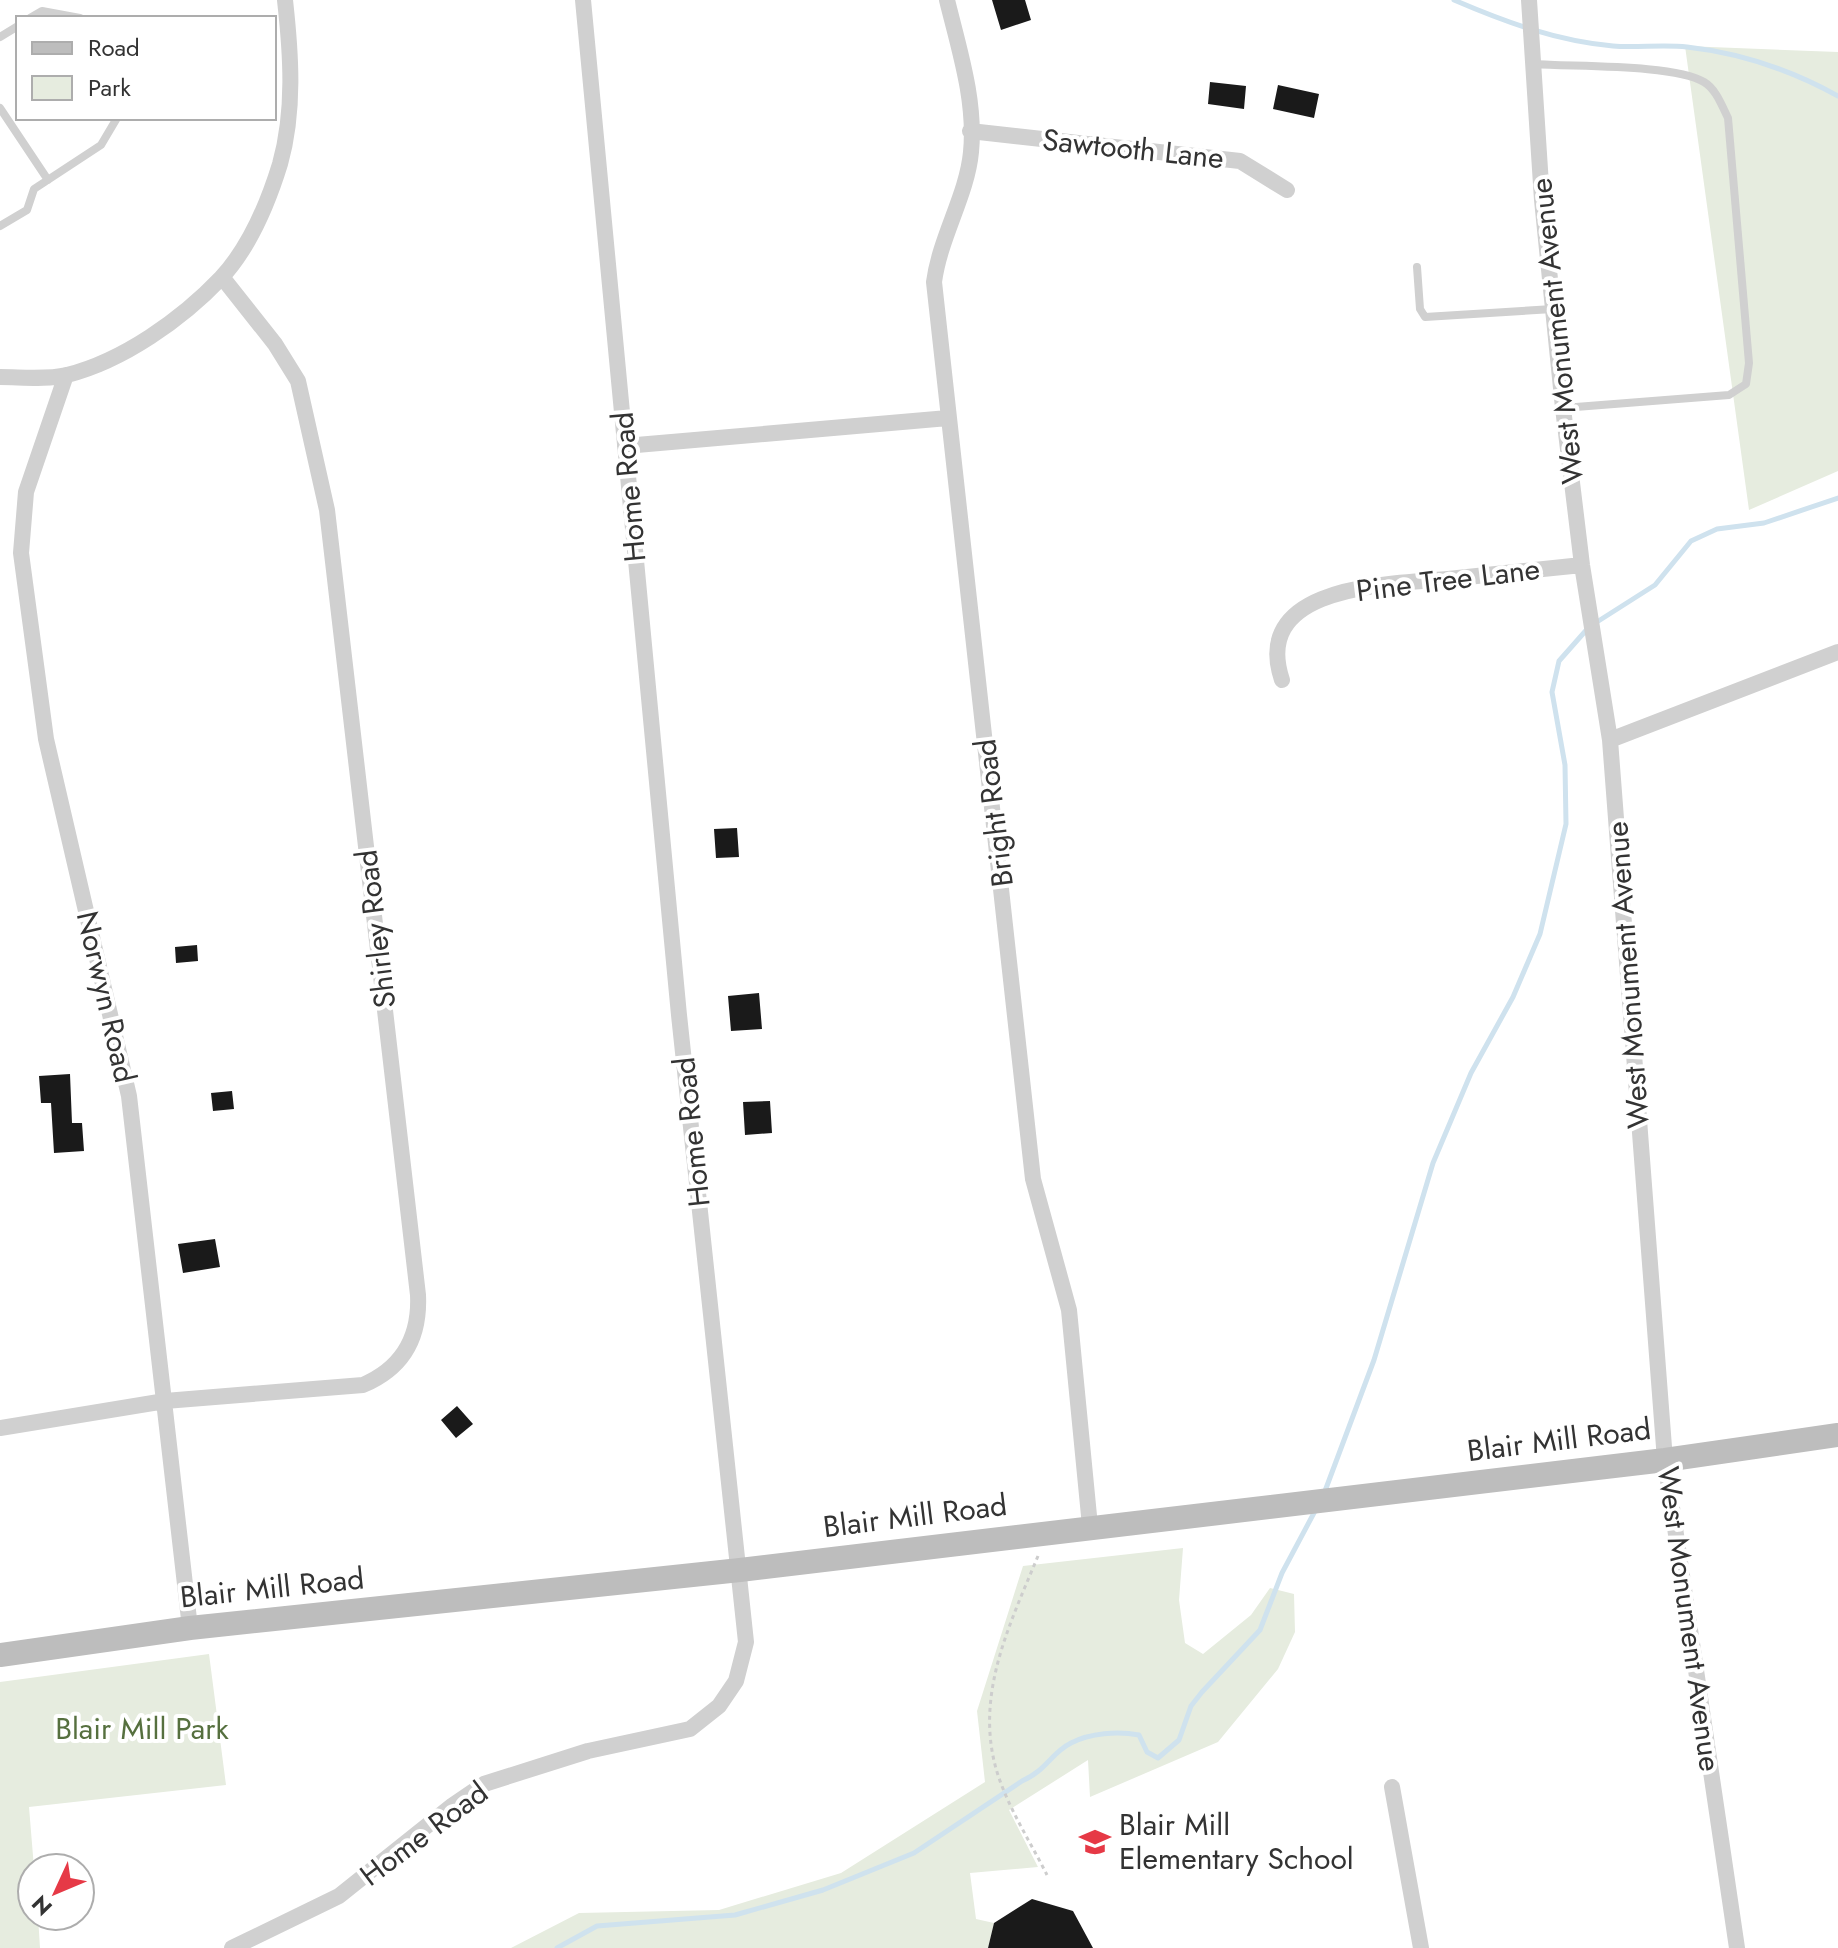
<svg xmlns="http://www.w3.org/2000/svg" width="1838" height="1948" viewBox="0 0 1838 1948" font-family="Jost,sans-serif">
<rect width="100%" height="100%" fill="#fff"/>
<path fill="#e6ecdf" d="M1685,46l153,6v419l-89,39z
M1183,1548l-4,52 6,43 18,11 48,-39 19,-27 24,6 1,38 -17,37 -60,73 -128,55 -2,-37 -79,50 29,57 -68,6 6,46 18,4 -6,25h-477l68,-35 140,-3 122,-37 144,-91 -8,-71 46,-145z
M209,1654l17,131 -197,22 5,61 -2,48h6l2,32h-40v-266z"/>
<g fill="none" stroke-linecap="round" stroke-linejoin="round">
<path stroke="#cfe2ee" stroke-width="5" d="M1454,0c51,22 103,41 159,46 24,2 50,-2 74,1 54,6 104,23 151,49
M1325,1491l49,-131 59,-197 38,-90 42,-76 27,-63 26,-110 -1,-59 -13,-73 7,-31 30,-34 66,-42 36,-44 26,-12 47,-6 74,-25
M557,1948l40,-22 138,-11 88,-25 91,-37 108,-72c25,-11 29,-28 49,-38 19,-10 47,-12 68,-8l8,17 11,6 21,-18 12,-34 11,-14 58,-62 22,-57 33,-62"/>
</g>
<path fill="#1a1a1a" d="M992,0h33l6,20 -30,10z
M1210,82l36,4 -2,23 -36,-5z
M1278,85l41,9 -5,24 -41,-9z
M737,828l2,29 -23,1 -2,-29z
M197,945l1,16 -22,2 -1,-16z
M759,993l3,36 -31,2 -3,-35z
M70,1074l2,49h10l2,28 -30,2 -3,-50h-10l-2,-27z
M232,1091l2,18 -21,2 -2,-18z
M770,1101l2,32 -27,2 -2,-33z
M215,1239l5,28 -37,6 -5,-29z
M457,1406l16,18 -17,14 -15,-18z
M1032,1899l41,12 20,37h-105l6,-25z"/>
<g fill="none" stroke-linecap="round" stroke-linejoin="round">
<path stroke="#cdcdcd" stroke-width="3" stroke-dasharray="4 4" stroke-linecap="butt" d="M1038,1556c-29,70 -65,142 -40,219 11,34 33,68 49,100"/>
<path stroke="#d0d0d0" stroke-width="8" d="M30,18l12,-7 38,7
M0,37l18,-11
M1535,64c39,3 139,0 169,18 12,7 18,24 24,36l21,245 -3,21 -17,11 -166,13
M0,108l48,72
M0,226l27,-16 7,-21 67,-44 16,-27
M1417,267l3,42 5,8 128,-8"/>
<path stroke="#d0d0d0" stroke-width="16" d="M947,0c12,49 29,101 24,152 -4,43 -31,85 -37,130l99,897 36,131 21,216
M1529,0l13,200 21,208 19,157 28,175 55,720 72,488
M970,131l270,30 47,29
M66,375l-40,117 -5,61 25,186 83,357 61,532
M0,377c21,0 47,3 67,-2 56,-14 115,-56 154,-97 28,-30 47,-75 59,-114 15,-53 11,-110 5,-164
M625,446l323,-28
M1282,680c-32,-95 107,-96 166,-101 45,-5 90,-9 134,-14
M1610,740l228,-88
M0,1428l165,-27 198,-16c40,-17 57,-48 55,-90l-91,-785 -29,-129 -23,-37 -53,-67
M1392,1787l29,161
M232,1948l107,-52 114,-91 31,-21 104,-33 102,-22 29,-23 17,-25 10,-39 -67,-627 -96,-1015"/>
<path stroke="#bdbdbd" stroke-width="24" d="M0,1655l190,-27 550,-58 925,-110 173,-25"/>
</g>
<defs>
<symbol id="school-bare" viewBox="-9 -9 18 18"><path d="M0-5L7-2L0 1L-7-2ZM-4 1L0 2.5L4 1V4Q0 6-4 4Z" fill="#e63946" stroke="#fff" stroke-width="2.5" paint-order="stroke"/></symbol>
</defs>
<g fill-rule="evenodd">
<use href="#school-bare" x="1073" y="1820" width="44" height="44"/>
</g>
<g text-anchor="middle" stroke-width="8" stroke-linejoin="round" paint-order="stroke">
<g font-size="30" fill="#333" stroke="#fff">
<text transform="translate(1133 149) rotate(6)" y="10">Sawtooth Lane</text>
<text transform="translate(1557 331) rotate(-96)" y="10">West Monument Avenue</text>
<text transform="translate(629 487) rotate(-95)" y="10">Home Road</text>
<text transform="translate(1448 580) rotate(-7)" y="10">Pine Tree Lane</text>
<text transform="translate(994 813) rotate(-97)" y="10">Bright Road</text>
<text transform="translate(376 929) rotate(-97)" y="10">Shirley Road</text>
<text transform="translate(1628 975) rotate(-94)" y="10">West Monument Avenue</text>
<text transform="translate(106 997) rotate(77)" y="10">Norwyn Road</text>
<text transform="translate(692 1132) rotate(-96)" y="10">Home Road</text>
<text transform="translate(1559 1440) rotate(-7)" y="10">Blair Mill Road</text>
<text transform="translate(915 1516) rotate(-7)" y="10">Blair Mill Road</text>
<text transform="translate(272 1588) rotate(-6)" y="10">Blair Mill Road</text>
<text transform="translate(1689 1619) rotate(82)" y="10">West Monument Avenue</text>
<text transform="translate(424 1834) rotate(-37)" y="10">Home Road</text>
</g>
<g font-size="30" fill="#56703f" stroke="#fff">
<text x="142" y="1739">Blair Mill Park</text>
</g>
<g font-size="30" fill="#333" stroke="#fff" text-anchor="start">
<text x="1119" y="1835">Blair Mill<tspan x="1119" dy="34">Elementary School</tspan></text>
</g>
</g>
<rect x="16" y="16" width="260" height="104" fill="#ffffff" stroke="#adadad" stroke-width="2"/>
<rect x="32" y="42" width="40" height="12" fill="#bdbdbd" stroke="#adadad" stroke-width="2"/>
<text x="88" y="56" font-size="24" fill="#333333">Road</text>
<rect x="32" y="76" width="40" height="24" fill="#e6ecdf" stroke="#adadad" stroke-width="2"/>
<text x="88" y="96" font-size="24" fill="#333333">Park</text>
<g transform="translate(56 1892) rotate(226)"><circle r="38" fill="#ffffff" stroke="#adadad" stroke-width="2"/>
<path d="M0-6L14 30L0 20L-14 30Z" fill="#e63946"/>
<text y="-12" font-size="22" font-weight="bold" text-anchor="middle" fill="#333333">N</text>
</g>
</svg>
